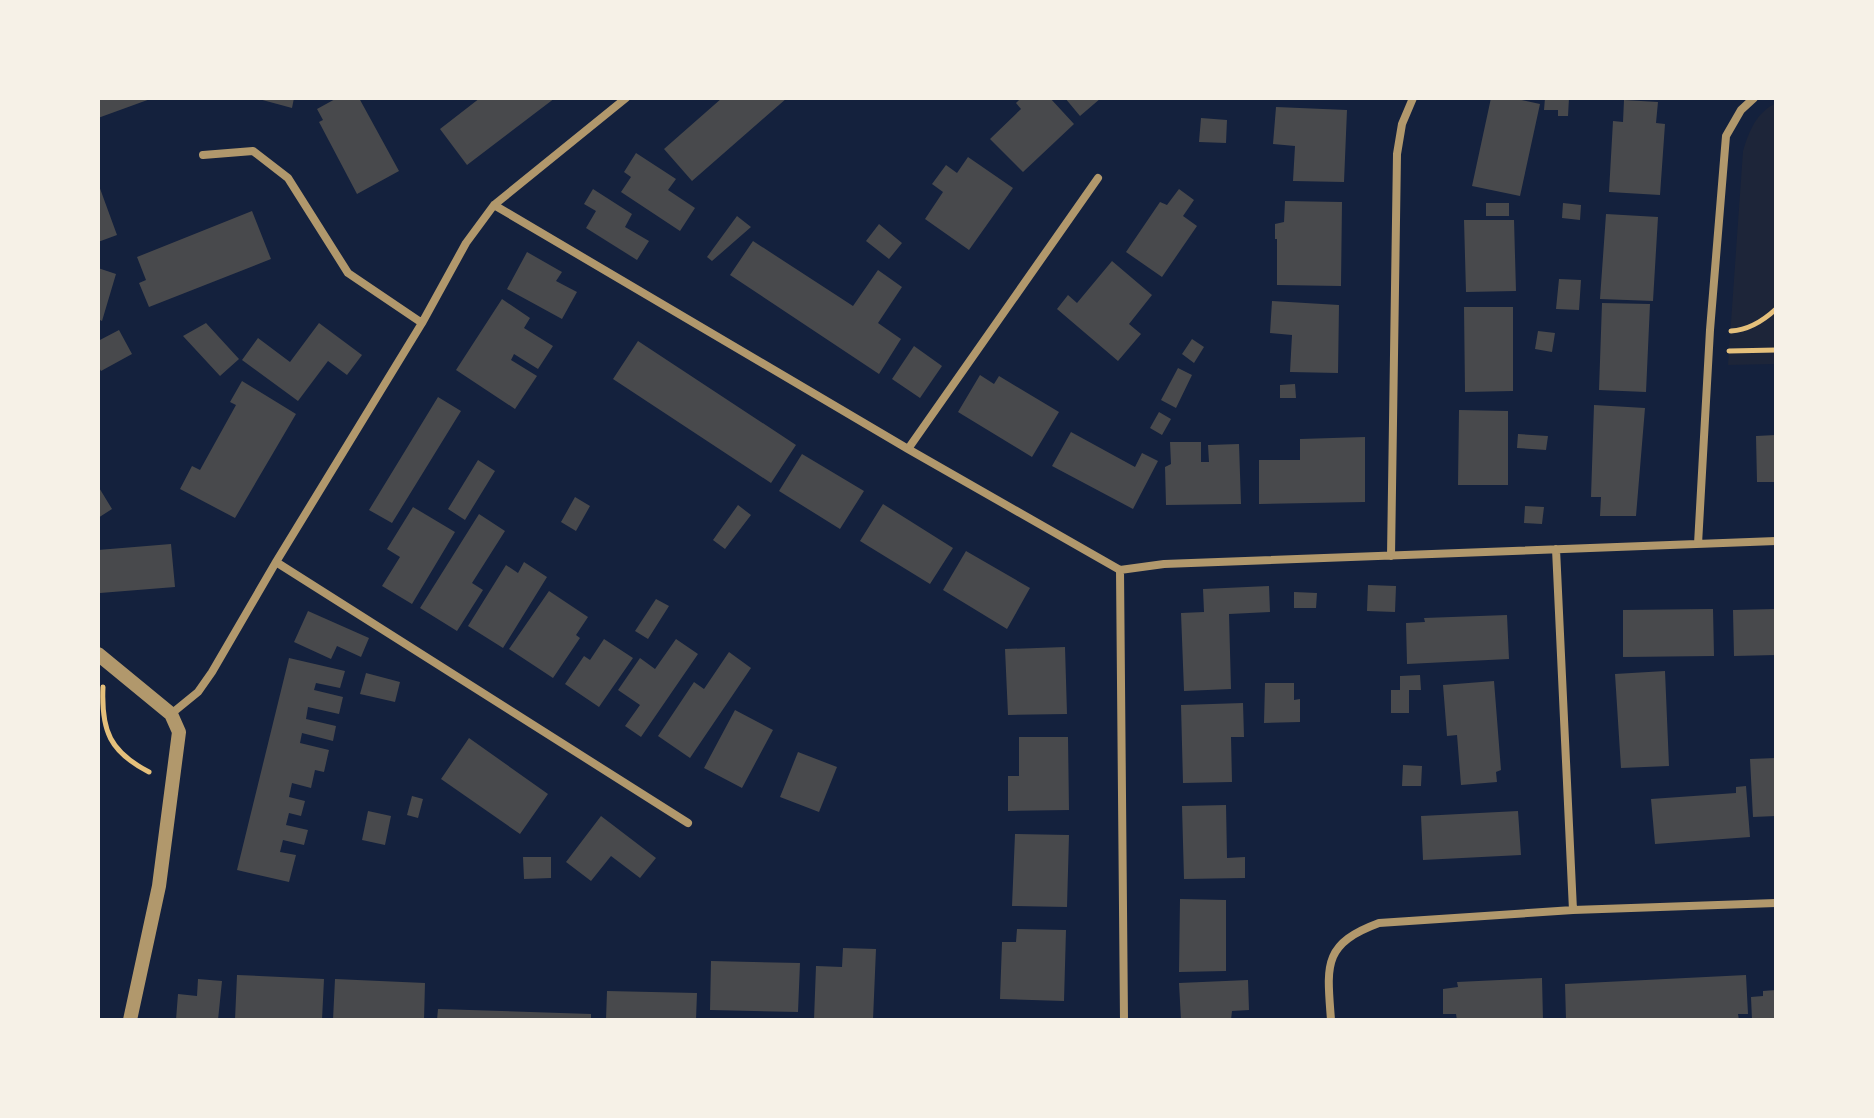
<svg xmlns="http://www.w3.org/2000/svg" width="1874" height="1118" viewBox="0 0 1874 1118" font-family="Figtree,sans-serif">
<rect width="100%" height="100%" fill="#14213d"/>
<path fill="#1d2539" d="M1776,103v261l-48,1 15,-214c6,-20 13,-38 33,-48z"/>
<path fill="#48494c" d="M98,98h55l-55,20z
M255,98h39l-2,10z
M337,98h22l40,73 -42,23 -38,-72 4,-2 -6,-11z
M480,98h75l-88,67 -27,-36z
M722,98h65l-95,83 -28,-32z
M1021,98h29l24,26 -51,48 -33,-33 31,-30 -5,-6z
M1065,98h36l-21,18z
M1491,98h22l27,6 -20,92 -48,-10z
M1545,98h24l-1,18h-10v-6h-14z
M1624,100l34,2 -2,21 9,1 -5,71 -51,-3 4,-71 10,1z
M1276,107l71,3 -3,72 -51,-1 2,-35 -22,-2z
M1201,118l26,2 -1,23 -27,-1z
M636,153l40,26 -8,11 27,18 -15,23 -59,-39 10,-15 -7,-5z
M968,157l45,31 -44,62 -44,-31 18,-27 -11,-8 14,-19 11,8z
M98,183l19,52 -19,7z
M593,189l39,25 -7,13 24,14 -12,19 -51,-32 10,-17 -12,-7z
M1179,189l15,11 -11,16 14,10 -35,51 -36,-25 34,-50 7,3z
M1285,201l57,1 -1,84 -64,-1v-46h-2v-15l9,-2z
M1486,203h23v13h-23z
M1563,203l18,2 -1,15 -18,-2z
M252,211l19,48 -122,48 -10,-24 7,-3 -9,-23z
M1606,214l52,3 -5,84 -53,-2z
M737,216l14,11 -39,34 -5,-4z
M1464,220h50l2,71 -50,1z
M879,224l23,19 -13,16 -23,-18z
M753,241l100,65 25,-36 24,17 -24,36 23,16 -22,35 -149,-99z
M527,252l35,20 -6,9 21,11 -15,27 -55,-30z
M1112,261l40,34 -23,29 12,10 -23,27 -61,-52 11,-14 9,8z
M98,268l18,6 -14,47 -4,-2z
M1559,279l22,1 -2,30 -23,-1z
M502,299l28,19 -6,10 29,18 -15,23 -24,-15 -3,6 26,16 -22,33 -59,-39z
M1272,301l67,4 -1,68 -48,-1 2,-37 -22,-2z
M1602,303l48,1 -4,88 -47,-2z
M1464,307h49v84l-48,1z
M206,323l33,36 -19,17 -37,-40z
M319,323l43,32 -15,20 -19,-14 -30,40 -56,-41 16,-22 32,24z
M119,330l13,24 -31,17 -3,-5v-25z
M1538,331l17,2 -3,19 -17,-3z
M1192,339l12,8 -10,16 -12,-9z
M638,341l158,104 -25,38 -158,-104z
M914,346l28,20 -22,32 -28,-19z
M1178,368l14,7 -16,33 -15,-8z
M980,375l14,9 5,-8 60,36 -27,45 -74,-45z
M242,381l54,33 -61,104 -55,-29 12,-23 8,4 36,-65 -6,-3z
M1295,384l1,14h-16v-13z
M438,397l23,14 -69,112 -23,-13z
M1594,405l51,3 -9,108h-36l1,-19h-10z
M1459,410l49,1v74h-50z
M1159,412l12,7 -9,16 -12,-7z
M1071,432l64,35 7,-14 16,8 -25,48 -81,-43z
M1518,434l30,2 -2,14 -29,-2z
M1776,435v47h-19l-1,-46z
M1365,437v65l-106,2v-44h41v-21z
M1170,442h31v20h8l-1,-17 31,-1 2,60 -75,1 -1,-38 6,-3z
M802,454l62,37 -24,38 -61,-38z
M478,460l17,11 -30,49 -17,-11z
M98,486l14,23 -14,9z
M575,497l15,9 -14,25 -15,-9z
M883,504l70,44 -23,36 -70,-43z
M738,505l13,10 -26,34 -12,-9z
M1525,506l19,1 -2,17 -18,-1z
M413,507l42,25 -43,72 -30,-18 18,-29 -13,-8z
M479,514l26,17 -33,52 11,7 -26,41 -37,-23z
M171,544l4,43 -75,6 -2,-43z
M966,551l64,37 -23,41 -64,-39z
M524,562l23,15 -44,71 -35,-22 38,-61 12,8z
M1368,585l28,1 -1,26 -28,-1z
M1269,586l1,26 -41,2 2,75 -47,2 -3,-78 23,-1 -1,-23z
M549,591l39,26 -12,18 4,3 -27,40 -44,-29z
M1294,592l23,1 -1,15h-22z
M656,599l13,7 -21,33 -13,-8z
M1713,609l1,47 -91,1v-47z
M1776,609v46l-42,1 -1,-46z
M308,611l61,27 -8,19 -24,-11 -6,13 -37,-17z
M1507,615l2,44 -102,5 -1,-41 19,-1 -1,-4z
M604,639l29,19 -34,49 -34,-23 19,-28 6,4z
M676,639l22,15 -57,83 -16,-11 15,-21 -22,-15 22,-32 15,11z
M1065,647l2,67 -59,1 -3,-66z
M729,652l22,16 -61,90 -32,-22 36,-54 10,7z
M289,658l56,13 -5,17 -24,-5 -2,7 29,7 -4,17 -31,-7 -2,12 30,7 -3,15 -31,-8 -2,10 29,7 -5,22 -9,-2 -4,18 -19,-5 -3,14 16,4 -4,15 -12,-3 -3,12 22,5 -4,15 -21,-5 -3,12 16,3 -7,27 -52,-12z
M1665,671l4,95 -48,2 -6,-94z
M366,673l34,9 -5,20 -35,-8z
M1420,675l1,15h-12v23h-18v-23h9v-14z
M1494,681l7,89 -5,2 1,10 -36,3 -4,-50 -10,1 -4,-51z
M1265,683h29v17l6,-1v23l-36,1z
M1243,703l1,34h-13l1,45 -49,1 -2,-78z
M735,710l38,20 -31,58 -38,-20z
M1019,737h49l1,73 -61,1v-35h11z
M469,738l79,56 -28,40 -79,-55z
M798,752l39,15 -18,45 -39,-15z
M1776,758v58l-23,1 -3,-58z
M1403,765l19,1 -1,20h-19z
M1746,786l4,51 -95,7 -4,-45 85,-6v-6z
M412,796l11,3 -5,19 -11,-3z
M1226,805l1,53 18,-1v21l-61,1 -2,-73z
M368,811l23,5 -6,29 -23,-5z
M1518,811l3,44 -98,5 -2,-44z
M601,816l55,42 -16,20 -29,-22 -20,25 -25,-19z
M1015,834l54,1 -2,72 -55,-1z
M523,857h28v21l-27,1z
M1180,899l46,1v71l-47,1z
M1017,929l49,1 -2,71 -64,-2 2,-57h14z
M843,948l33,1 -3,71h-59l2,-54 26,1z
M711,961l89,2 -2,49 -88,-2z
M237,975l87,4 -2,41h-87z
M1746,975l2,39h-10l1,6h-173l-1,-36z
M1542,978l1,42h-86l-1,-6h-13v-25l15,-2 -1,-5z
M198,979l24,2 -4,39h-42l2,-26 19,2z
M335,979l90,4 -1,37h-91z
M1248,980l1,30 -17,1 -1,9h-50l-2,-37z
M1776,990v30h-24l-1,-23 12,-1v-5z
M607,991l90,2 -1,27h-90z
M438,1009l153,5v6h-154z"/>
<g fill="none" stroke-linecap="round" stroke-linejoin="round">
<path stroke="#e5c07b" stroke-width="5" d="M1731,331c18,-1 32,-10 45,-22
M1729,351l47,-1
M103,687c-2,44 7,65 46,85"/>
<path stroke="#b1986c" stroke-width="8" d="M203,155l50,-4 35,27 60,95 74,50
M494,205l414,244 212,121 44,-6 612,-23
M908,449l190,-271
M1698,544l12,-214 16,-194 15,-26 13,-12
M1556,549l17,361
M1391,556l6,-402 5,-30 11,-26
M276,562l412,261
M1120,570l4,450
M171,714l27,-22 14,-20 64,-110 146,-239 44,-80 28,-38 132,-107
M1331,1020c-4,-54 -9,-76 48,-97l194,-13 203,-7"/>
<path stroke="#b1986c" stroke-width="14" d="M98,654l73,60 8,18 -20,154 -29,134"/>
</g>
<rect width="1874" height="1118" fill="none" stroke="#f6f1e7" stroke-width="200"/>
</svg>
